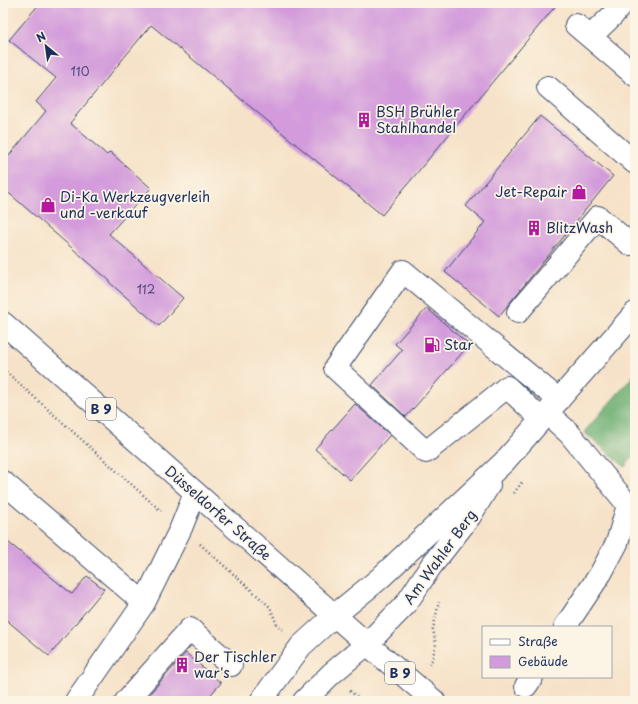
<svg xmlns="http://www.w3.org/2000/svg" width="638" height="704" viewBox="0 0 638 704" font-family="'Playpen Sans',sans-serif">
<rect width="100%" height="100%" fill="#fcf5e5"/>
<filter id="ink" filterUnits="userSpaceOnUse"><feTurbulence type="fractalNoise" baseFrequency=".025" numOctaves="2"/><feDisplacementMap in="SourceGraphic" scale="8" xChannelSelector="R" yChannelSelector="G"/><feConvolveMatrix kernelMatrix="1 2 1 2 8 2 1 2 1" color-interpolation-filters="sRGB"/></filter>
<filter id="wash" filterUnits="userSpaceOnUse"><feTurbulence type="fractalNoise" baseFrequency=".012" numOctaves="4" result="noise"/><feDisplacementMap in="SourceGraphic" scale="16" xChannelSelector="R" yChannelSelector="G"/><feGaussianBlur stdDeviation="0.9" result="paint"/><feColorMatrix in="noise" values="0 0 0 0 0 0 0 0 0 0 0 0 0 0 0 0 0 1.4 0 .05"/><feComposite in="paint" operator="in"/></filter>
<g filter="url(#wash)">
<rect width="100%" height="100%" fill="#f6e2c8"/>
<path fill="#6cae72" stroke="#446e68" d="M635,374v80l-10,13 -41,-35z"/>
<g id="blocks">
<path fill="#d39bdb" d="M40,3h518l-176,212 -231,-190 -81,98 37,32 3,-3 41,36 -42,46 74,64 -24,28 -50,-44 1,-1 -107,-93v-25l43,-52 -10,-9 20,-24 -47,-38z
M540,116l73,60 -114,140 -54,-44 40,-50 -19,-16z
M427,308l42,37 -63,72 -34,-32 30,-35 -7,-6z
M355,404l35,31 -40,45 -35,-31z
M3,538l69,56 15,-18 17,13 -55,67 -46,-39z
M186,653l35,30 -16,18h-62z"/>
</g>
</g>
<g filter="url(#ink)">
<use href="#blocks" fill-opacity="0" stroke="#3c4a6e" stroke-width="1"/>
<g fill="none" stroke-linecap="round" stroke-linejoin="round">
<defs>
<path id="minor" d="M576,25l59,50
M590,37l23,-22 10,-12
M548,87l87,76
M518,312l80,-95 32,27
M547,413l22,20 59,72 7,5
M541,419l-34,-32 -81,65 -91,-84 68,-97 156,129
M3,482l141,121
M565,627l36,-54 16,-30 11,-38
M526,686l6,-9
M76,701l68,-98 37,-75 14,-35
M126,701l64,-72 41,36
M261,701l40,-55 34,-31 44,-36 125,-117 131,-149
M304,701l27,-27 36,-30 39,-40 25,-38 39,-50 19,-31"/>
<path id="major" d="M3,323l364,321 67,57"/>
</defs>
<use href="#minor" stroke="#3c4a6e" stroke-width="24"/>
<use href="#major" stroke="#3c4a6e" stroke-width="24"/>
<path stroke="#3c4a6e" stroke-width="2.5" stroke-dasharray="1 3" stroke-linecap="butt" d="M3,369l158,142
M514,493l9,-12
M200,544l70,63 7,18 6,5
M429,664l3,-4 4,-16 -3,-15 6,-27
M350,691l12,10"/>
<use href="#minor" stroke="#fff" stroke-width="22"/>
<use href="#major" stroke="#fff" stroke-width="22"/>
</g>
</g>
<defs>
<symbol id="building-bare" viewBox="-9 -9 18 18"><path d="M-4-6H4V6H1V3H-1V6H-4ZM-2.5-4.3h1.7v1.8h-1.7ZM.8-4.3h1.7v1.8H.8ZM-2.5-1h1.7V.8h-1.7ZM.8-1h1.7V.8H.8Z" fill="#b5179e" stroke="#fcf5e5" stroke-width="2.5" paint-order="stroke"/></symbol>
<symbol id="shop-bare" viewBox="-9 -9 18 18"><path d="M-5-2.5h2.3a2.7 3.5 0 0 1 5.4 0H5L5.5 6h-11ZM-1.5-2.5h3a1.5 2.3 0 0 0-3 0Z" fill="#b5179e" stroke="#fcf5e5" stroke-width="2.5" paint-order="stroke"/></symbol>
<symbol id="fuel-bare" viewBox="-9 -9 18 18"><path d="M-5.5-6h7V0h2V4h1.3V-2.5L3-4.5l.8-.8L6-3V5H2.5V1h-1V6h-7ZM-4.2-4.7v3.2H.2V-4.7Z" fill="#b5179e" stroke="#fcf5e5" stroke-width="2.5" paint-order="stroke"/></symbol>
</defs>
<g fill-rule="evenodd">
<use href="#building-bare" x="353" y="109" width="22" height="22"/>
<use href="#shop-bare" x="568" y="181" width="22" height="22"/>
<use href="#shop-bare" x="37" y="194" width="22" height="22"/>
<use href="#building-bare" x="523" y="217" width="22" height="22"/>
<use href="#fuel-bare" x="421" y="334" width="22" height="22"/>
<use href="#building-bare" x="171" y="654" width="22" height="22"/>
</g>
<g text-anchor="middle" stroke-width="3.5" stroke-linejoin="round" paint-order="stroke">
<g font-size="12" fill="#494a7d">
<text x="80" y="76">110</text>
<text x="146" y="294">112</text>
</g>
<g fill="#fcf5e5" stroke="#5e6a86" stroke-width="1">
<rect x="86" y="398" width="30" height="22" rx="3"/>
<rect x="385" y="662" width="30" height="22" rx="3"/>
</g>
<g font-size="13" font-weight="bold" fill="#1b2f5e">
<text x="101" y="414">B 9</text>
<text x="400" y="678">B 9</text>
</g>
<g font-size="14" fill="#1b2f5e" stroke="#fcf5e5" text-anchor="start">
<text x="376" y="117">BSH Brühler<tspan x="376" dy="16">Stahlhandel</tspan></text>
<text x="567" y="197" text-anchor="end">Jet-Repair</text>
<text x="60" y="202">Di-Ka Werkzeugverleih<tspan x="60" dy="16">und -verkauf</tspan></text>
<text x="546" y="233">BlitzWash</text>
<text x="444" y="350">Star</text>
<text x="194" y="662">Der Tischler<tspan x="194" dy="16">war's</tspan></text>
</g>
<g font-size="14" fill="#1b2f5e" stroke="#fcf5e5">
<text transform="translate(218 513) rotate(41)" y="5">Düsseldorfer Straße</text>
<text transform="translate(440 557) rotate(-54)" y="5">Am Wahler Berg</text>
</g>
</g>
<rect width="638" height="704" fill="none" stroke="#fcf5e5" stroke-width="16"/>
<rect x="482" y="626" width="130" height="52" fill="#fcf5e5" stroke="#a2a6af"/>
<rect x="490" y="639" width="20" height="6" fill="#ffffff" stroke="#a2a6af"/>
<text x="518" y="646" font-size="12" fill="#1b2f5e">Straße</text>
<rect x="490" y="656" width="20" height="12" fill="#d39bdb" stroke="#a2a6af"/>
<text x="518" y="666" font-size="12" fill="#1b2f5e">Gebäude</text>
<g transform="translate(46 46) rotate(331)" stroke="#fcf5e5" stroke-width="3" paint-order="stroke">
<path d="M0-3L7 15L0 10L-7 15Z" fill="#1b2f5e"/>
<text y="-6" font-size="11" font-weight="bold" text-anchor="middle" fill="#1b2f5e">N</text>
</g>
</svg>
